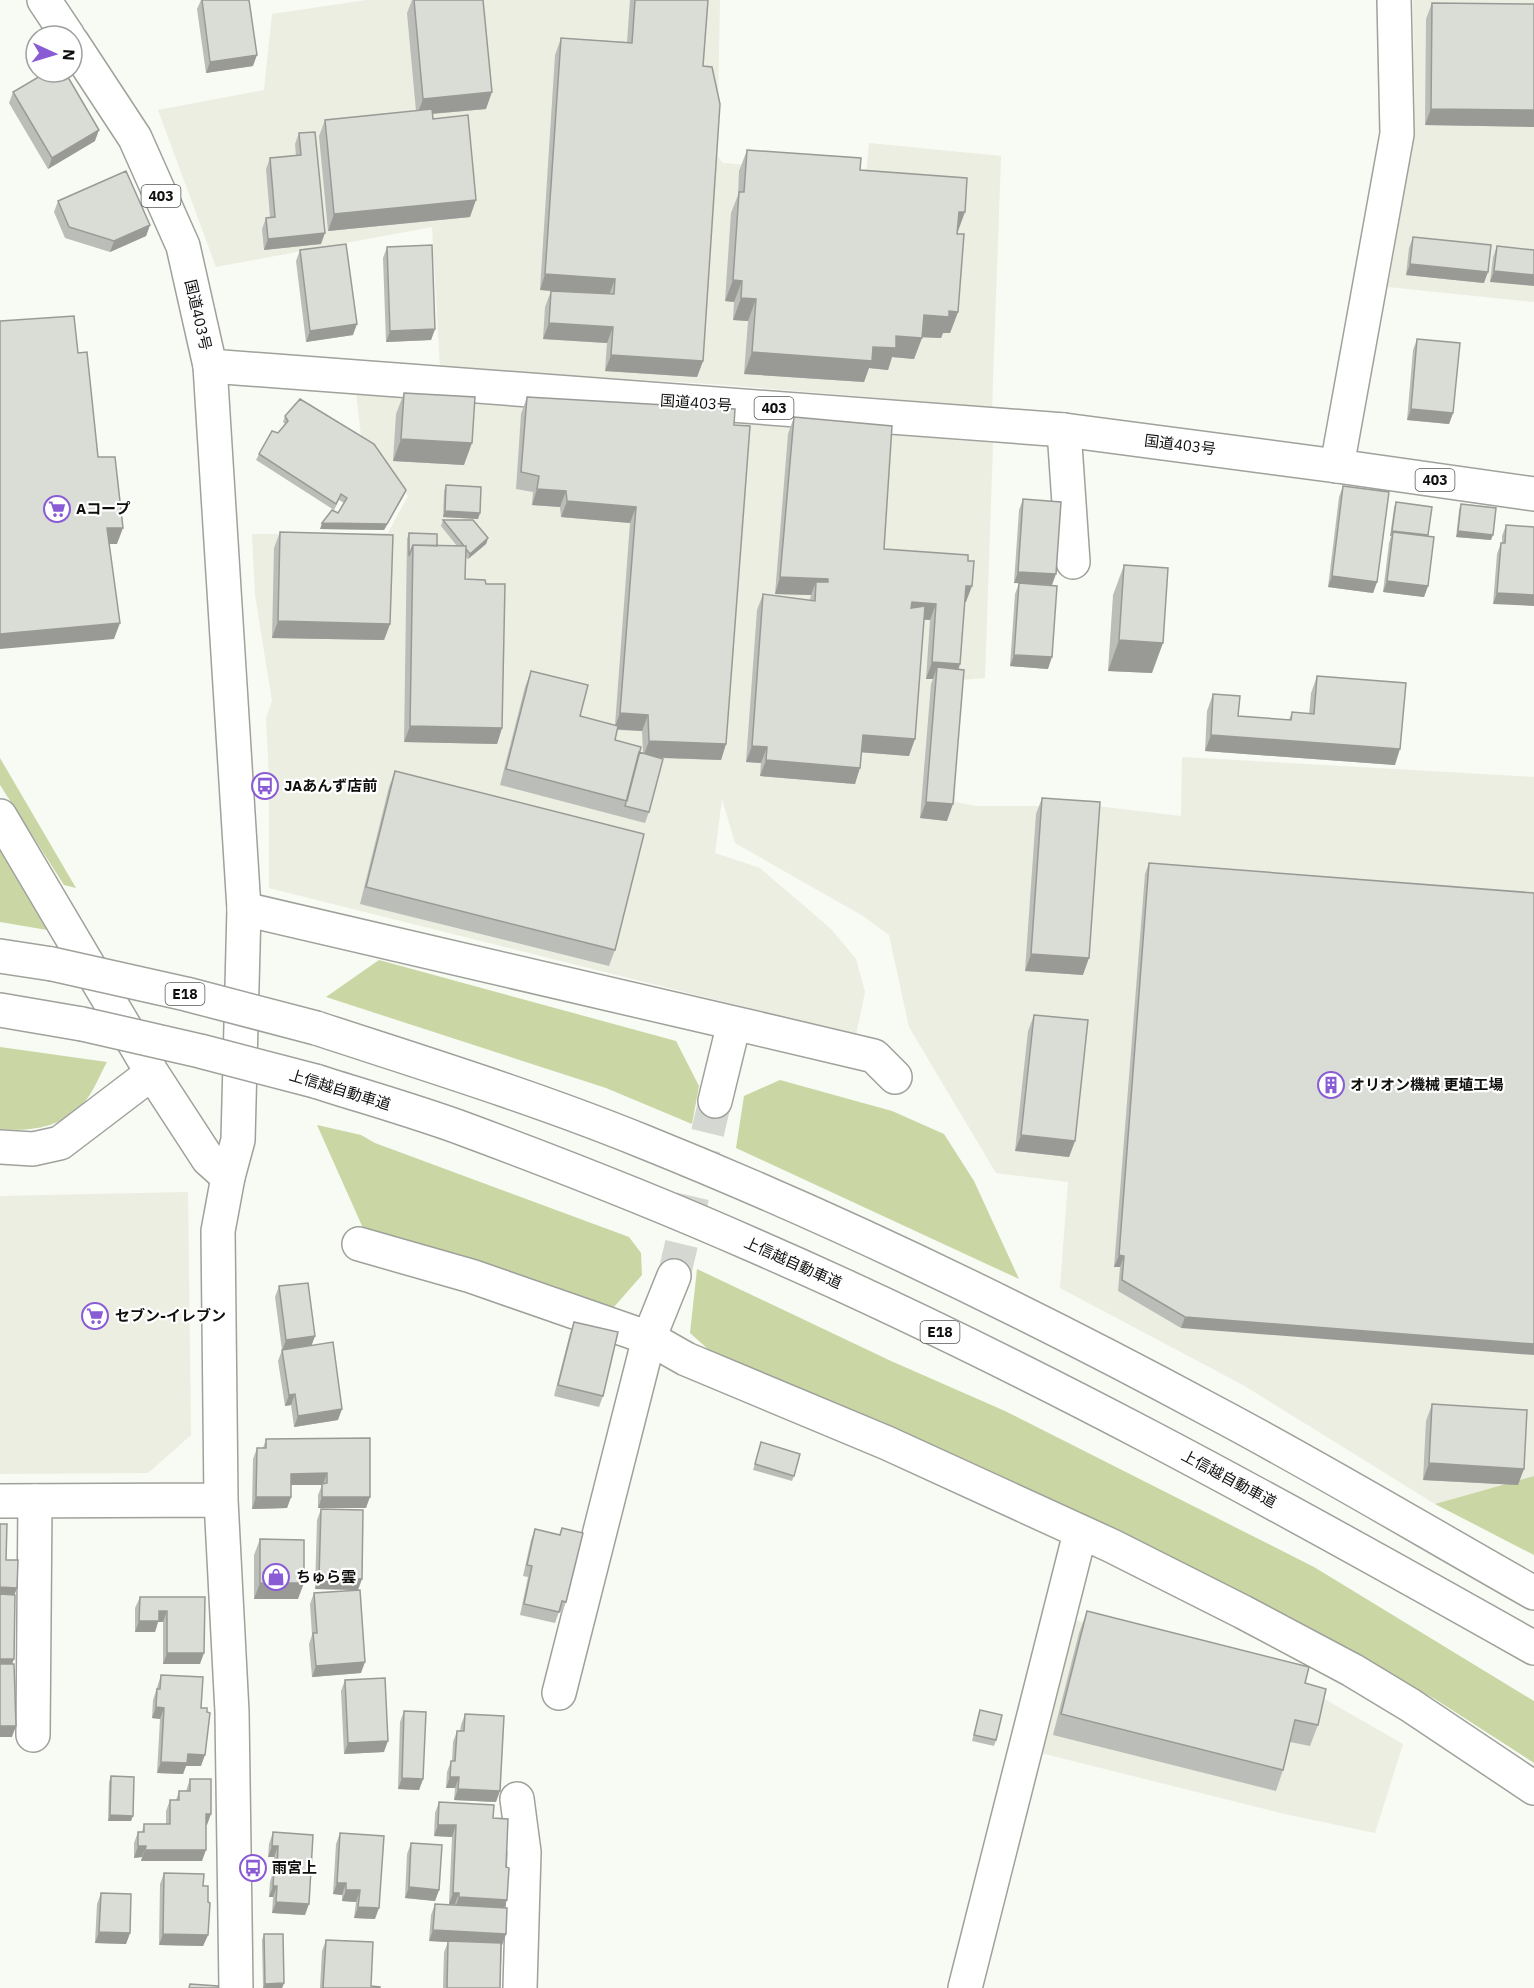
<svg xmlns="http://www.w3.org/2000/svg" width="1534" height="1988" viewBox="0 0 1534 1988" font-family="'IBM Plex Sans','Noto Sans JP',sans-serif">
<rect width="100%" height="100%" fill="#f8faf4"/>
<path fill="#ebeee1" d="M366,0h354l-3,156 6,7 143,11 3,-31 132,13 -9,251 -281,-23 -271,-16 -8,-141 -216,40 -58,-157 106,-20 8,-76z
M1413,0h121v302l-146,-15 27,-157z
M356,391l637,52 -8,235 -25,2 -5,122 20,4h121l85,10 1,-59 352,20v699l-99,28 -192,-119 -183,-97 8,-106 -72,-9 -87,-146 -20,-92 -26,-19 -128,-73 -13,-44 -7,54 45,15 71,61 25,30 9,33 -9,43 -587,-147v-111l-3,-59 6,-17 -17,-106 -3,-61 136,-1 20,-37 -47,-60z
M188,1192l3,243 -43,38 -148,1v-278z
M1075,1620l208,55 120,69 -28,89 -90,-19 -244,-61z"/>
<path fill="#cad6a3" d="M0,758l76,130 -12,-3 -64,-100z
M0,837l53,94 -53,-9z
M379,960l297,81 23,45 -7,38 -86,-36 -280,-91z
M0,1047l107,15c-7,12 -12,27 -21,38 -20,27 -55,32 -86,29z
M780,1080l112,31 52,23 30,47 45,98 -283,-131 8,-52z
M317,1125l44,10 14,8 254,94 12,16 1,22 -28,32 -251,-79z
M697,1269l194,92 114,50 309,156 220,134v62l-99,-64 -142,-77 -308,-150 -276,-122 -19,-17z
M1534,1476v79l-99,-51z"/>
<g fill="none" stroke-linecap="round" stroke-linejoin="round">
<path stroke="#d5d7d2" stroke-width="33" stroke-dasharray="33 16" stroke-linecap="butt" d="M674,1276l41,-175"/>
<defs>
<path id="minor" d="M1064,430l9,132
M1337,466l60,-332 -3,-134
M0,816l152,257 56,86 20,18
M244,909l490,114 -19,78
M734,1023l140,33 21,21
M0,1147l33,2 27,-6 92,-70
M359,1244l112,32 178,62 -90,355
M674,1276l-25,62 37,21 201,84 225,103 131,66 109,58 58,35 124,83
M33,1735l2,-234
M517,1799l7,53 -4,136
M965,1988l115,-455"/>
<path id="tertiary" d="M210,366l34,543 -6,231 -10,37 -10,54 3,269 11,212 4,276
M0,1501l221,-1"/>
<path id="trunk" d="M44,0l24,36
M72,42l63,96 48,108 27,120 854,64 273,36 197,28"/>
<path id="motorway" d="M0,956l52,8
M0,1010l82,14
M316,1028c110,36 220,70 326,113 194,78 384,170 568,269 110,58 216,122 324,183
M315,1081c50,16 100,30 149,48 97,36 194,74 289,116 269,117 526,259 781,403"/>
</defs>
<use href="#minor" stroke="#9fa19b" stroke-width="36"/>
<use href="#tertiary" stroke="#9fa19b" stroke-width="36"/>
<use href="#trunk" stroke="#9fa19b" stroke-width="36"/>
<use href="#motorway" stroke="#9fa19b" stroke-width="36"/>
<use href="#minor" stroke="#fff" stroke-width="33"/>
<use href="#tertiary" stroke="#fff" stroke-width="33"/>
<use href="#trunk" stroke="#fff" stroke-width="33"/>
<use href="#motorway" stroke="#fff" stroke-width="33"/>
<defs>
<path id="motorway-bridge" d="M52,964l134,30 130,34
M82,1024l118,27 115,30"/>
</defs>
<use href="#motorway-bridge" stroke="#9fa19b" stroke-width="36" stroke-linecap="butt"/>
<use href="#motorway-bridge" stroke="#fff" stroke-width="33"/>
</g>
<path fill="#bbbdb8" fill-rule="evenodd" d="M201,0h48l4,66 -47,7 -9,-64z
M412,0h71l3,109 -54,5 1,5 37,98 -142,14 -9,-95 6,-16 91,-9 -9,-98z
M630,0h78l-5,66v295l-6,16 -92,-6 2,-28 -64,-4 2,-32 6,-16 -11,-1 15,-235 6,-17 66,4z
M1432,3l102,1v123l-109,-2 1,-106z
M13,92l82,49 -47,28 -39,-66z
M299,133l22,111 -57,6 -2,-21 4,-11 4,-1 -4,-48 4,-11 26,-2 -1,-12z
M747,150l113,20 97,64 1,78 -8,21h-7l-2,5 -19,-1 -8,22 -22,-2 -4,13 -19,-2 -5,14 -120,-8 4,-53 -15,-1 1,-18 -9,-1 6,-88 7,-18 1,-24z
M58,201l92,24 -4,11 -36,16 -45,-14 -11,-26z
M1413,237l71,46 -78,-8 3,-27z
M1497,246l37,4 -44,32 3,-25z
M387,247l48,82 -4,11 -45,2 -3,-84z
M300,250l53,85 -47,7 -10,-81z
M1417,339l36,74 -4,11 -42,-4 6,-70z
M404,393l60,72 -71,-4 3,-47z
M527,397l207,28 -8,319 -5,16 -61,-2 -11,54 -4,11 -145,-38 25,-98 6,-16 49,45 35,9 15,-202 -69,-6 -1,-10 -28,-2 1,-13 -17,-3 5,-75zM617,730l25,1 1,22 -28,-13z
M285,416l121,74 -2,5 -20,35 -64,-1 18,-16 6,-10 -5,-3 -5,10 -78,-50 3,-6 26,-30 -2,-2z
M794,417l90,132 82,53h-1l-6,67 -12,152 -27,-3 11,-134 2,-5h-7l4,-59h-6l-15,136 -47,-4 -7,32 -95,-8 1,-13 -15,-1 11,-152 6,-16 47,6 1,-5 -36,-1 13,-160z
M446,485l34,28 -2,6 -35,-2 1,-26z
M1343,486l34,96 -4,11 -45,-6 11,-90z
M1023,499l29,86 -4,84 -38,-3 5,-72 4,-11h-5l5,-73z
M1396,502l32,34v50l-4,11 -41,-5 6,-49 2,-7h-1l4,-28z
M1461,504l30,36 -35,-3 3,-27z
M443,520l45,18 -2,6 -18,15 -2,-2 -1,22 37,149 -5,16 -93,-2 3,-203 2,-6 28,13h20l-16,-20z
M1506,525l28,2 -41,77 4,-50 4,-11h1v-7z
M280,532l110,92 -6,16 -112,-2 2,-90z
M1124,565l28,108 -44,-2 5,-76z
M1317,676l78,89 -190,-14 2,-40 6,-17 25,22 51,4 3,-8 17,2 2,-21z
M395,771l220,179 -6,16 -249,-62 29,-117z
M1042,798l41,177 -58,-4 11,-157z
M1149,863l385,30 -353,435 -63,-37 2,-24h-6l31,-393z
M1034,1015l41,126 -6,16 -54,-6 13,-120z
M279,1286l36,50 -4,9 27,75 -44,7 -3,-22 -6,1 -7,-45 4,-11 -7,-53z
M574,1322l29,74 -4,11 -45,-11 16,-63z
M1432,1404l86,81 -95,-5 3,-59z
M370,1438l-4,70h-48v-13l4,-10h-31v12l-4,11 -35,1 1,-50 4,-11h6l3,-9z
M761,1442l33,34 -2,5 -39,-11z
M321,1509l37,81 3,83 -49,4 -3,-33 3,-9 -2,-31 4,-11 42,-3 -41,-1 2,-69z
M562,1528l4,74 -4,11 -3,-1 -4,11 -35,-8 8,-38 -5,-1 8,-36 4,-11 24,6z
M260,1539l38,60h-44v-44z
M140,1597h65l-5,67h-37v-42h-5l-3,10h-20v-24z
M1087,1611l218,72 13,42 -8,21 -20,-4 -7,28 -7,21 -223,-56 26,-102z
M161,1675l40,33v58h-15l-3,8 -26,-1 3,-54 -8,-1 1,-18z
M345,1680l39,72 -40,2 -3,-63z
M980,1710l16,30 -2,6 -22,-5z
M404,1711l19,68 -4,11 -21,-1 2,-67z
M465,1714l31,88 -42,-2 1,-12h-9l1,-16 4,-11h1l1,-19 4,-11h3l1,-6z
M111,1776l20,45h-23l1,-39z
M190,1779l17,46h-1l-4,36h-61l1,-4 -8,1v-15l4,-11h4l2,-8h22v-13l4,-11h6l3,-9h7z
M439,1802l54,16 12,90 1,26 -4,11 -2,43h-57l1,-36 4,-10 -19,-1 2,-26 4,-11h20h-6l3,-67 -18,-1 1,-23z
M273,1832l32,83 -33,-2 1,-16h-4l1,-15 3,-10 1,-15h-6l1,-13z
M340,1833l35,86 -21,-1 2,-16 -14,-1v-6l-9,-1 3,-50z
M411,1843l28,47 -4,11 -30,-3 2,-44z
M164,1873l39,13 5,49 -5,11 -44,-1 1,-61z
M101,1893l29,40 -4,11 -31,-1 2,-39z
M264,1934l20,49 -2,5h-19l-1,-48z
M326,1940l45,46 9,2h-60l2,-37z"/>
<path fill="#999a96" d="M257,55l-4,11 -47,7 4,-11z
M492,92l-6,17 -69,6 6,-16z
M1431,109l103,1v17l-109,-2z
M99,130l-4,11 -47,28 4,-11z
M476,200l-6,17 -142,14 6,-17z
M959,212h6l-8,22z
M150,225l-4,11 -36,16 4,-11z
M325,233l-4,11 -57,6 4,-11z
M1410,264l78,8 -4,11 -78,-8z
M1494,271l40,4v11l-44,-4z
M545,274l70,5 -6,16 -69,-5z
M733,280l9,1 -8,21 -9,-1z
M741,298l15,1 -8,22 -15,-1z
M949,311l9,1 -8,21h-7l-2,5 -25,-1 8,-22z
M549,323l64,4 -6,16 -64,-4z
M357,324l-4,11 -47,7 4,-11z
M435,329l-4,11 -45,2 4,-11z
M896,336l26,2 -8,21 -22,-2 -4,13 -19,-2 -5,14 -120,-8 8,-22 121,-5z
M611,355l92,6 -6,16 -92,-6z
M1411,409l42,4 -4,11 -42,-4z
M401,439l71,4 -8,22 -71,-4z
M537,489l29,2 -6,16 -28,-2z
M406,490l-2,5 -20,35 -64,-1 2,-6z
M567,501l69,6 -6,16 -69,-6z
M445,511l35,2 -2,6 -35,-2z
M107,528h16l-6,16h-16z
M1392,531l36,4 -2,6 -33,-9 -2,4h-1z
M1458,531l35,4 -2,5 -35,-3z
M488,538l-2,6 -18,15 2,-5z
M1018,572l38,2 -4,11 -38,-2z
M1332,576l45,6 -4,11 -45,-6z
M780,577l48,2 -6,16 -6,-13 -5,13 -36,-1z
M1387,581l41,5 -4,11 -41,-5z
M966,586h6l-6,16h-6z
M1497,593l37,2v11l-41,-2z
M912,602l24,2 -6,16 -24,-2z
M278,621l112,3 -6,16 -112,-2z
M120,623l-6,16 -114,10v-15z
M1119,640l44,3 -11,30 -44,-2z
M1014,655l38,2 -4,12 -38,-3z
M932,662l28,2 -6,17 -17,-14 -4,12h-7z
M620,713l28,2 -6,16 -28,-2z
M410,726l92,2 -5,16 -93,-2z
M863,735l52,4 -6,17 -52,-4z
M1211,735l189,14 -5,16 -190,-14z
M649,741l77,3 -5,16 -78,-3z
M752,746l15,1 -6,16 -15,-1z
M766,760l94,8 -5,16 -95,-8z
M926,802l27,2 -6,17 -27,-3z
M1031,954l58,4 -6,17 -58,-4z
M1021,1135l54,6 -6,16 -54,-6z
M1119,1255l5,1 -4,11h-6z
M1185,1317l349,27v11l-353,-27z
M315,1336l-4,11 -29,4 4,-11z
M295,1394l-4,11 -6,1 4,-11z
M342,1409l-4,11 -44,7 4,-11z
M1429,1463l95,6 -6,16 -95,-5z
M327,1473l-4,12h-36l4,-11z
M256,1497h35l-4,11 -35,1z
M322,1497h48l-4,11h-48z
M319,1578l43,1 -4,11 -43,-1z
M260,1583h44l-6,16h-44z
M0,1587l17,1 -4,11 -13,-1z
M159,1611h8l-4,11h-5l-3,10h-20l4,-11z
M167,1653h37l-4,11h-37z
M0,1659h14l-4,11h-10z
M365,1662l-4,11 -49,4 4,-11z
M156,1707l8,1 -4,11 -8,-1z
M0,1726h16l-4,11h-12z
M388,1741l-4,11 -40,2 4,-11z
M188,1754l17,1 -4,11h-15l-3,8 -26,-1 4,-11z
M450,1777h9l-4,11h-9z
M402,1778l21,1 -4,11 -21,-1z
M458,1789l42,2 -4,11 -42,-2z
M206,1814h5l-4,11h-5z
M110,1815l23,1 -2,5h-23z
M438,1825h18l-4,12 -18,-1z
M138,1846h8l-4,11 -8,1z
M272,1846h6l-4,11h-6z
M145,1850h61l-4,11h-61z
M337,1883h9l-4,12 -9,-1z
M273,1886h4l-4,11h-4z
M409,1887l30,3 -4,11 -30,-3z
M346,1890h14l-4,12 -14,-1z
M453,1893h6l-4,11h-6z
M459,1897l48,3 -4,11 -48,-3z
M276,1902l33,2 -4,11 -33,-2z
M358,1907l21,1 -4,11 -21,-1z
M433,1930l73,4 -4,11 -73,-4z
M99,1932l31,1 -4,11 -31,-1z
M163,1934l45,1 -5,11 -44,-1z
M284,1983l-2,5h-19l2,-4z"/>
<path fill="#dadcd6" stroke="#999a96" stroke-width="1.5" d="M202,0h47l8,55 -47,7z
M414,0h69l9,92 -69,7z
M635,0h73l-5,66 9,1 8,37 -17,257 -92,-6 2,-28 -64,-4 2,-32 63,3 1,-15 -70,-5 16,-236 71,5z
M1432,3l102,1v106l-103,-1z
M47,72h18l34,58 -47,28 -39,-66z
M432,109l1,10 35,-4 8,85 -142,14 -9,-94z
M315,132l10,101 -57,6 -2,-21 9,-1 -5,-59 31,-3 -2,-22z
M747,150l114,8 -1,12 107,8 -2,34h-6l-2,22h7l-6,78 -9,-1v6l-25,-2 -2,23 -26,-2v12l-23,-1 -1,14 -120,-9 4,-53 -15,-1 1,-17 -9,-1 6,-88h5z
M126,171l24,54 -36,16 -45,-14 -11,-26z
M1413,237l78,8 -3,27 -78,-8z
M346,244l11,80 -47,7 -10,-81z
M432,245l3,84 -45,2 -3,-84z
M1497,246l37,4v25l-40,-4z
M74,316l4,37 9,-1 11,105h17l8,71h-16l13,95 -120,11v-313z
M1417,339l43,4 -7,70 -42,-4z
M404,393l71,4 -3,46 -71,-4z
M527,397l208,12 -1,16 16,1 -24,318 -77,-3 -1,-26 -28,-2 16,-206 -69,-6 -1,-10 -29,-2 2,-13 -18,-4z
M300,399l74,45 32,46 -19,34 -65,-1 10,-13 6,3 9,-15 -6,-4 -5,10 -77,-50 13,-23 6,2 10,-12 -3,-5z
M794,417l98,9 -8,123 84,6v6h6l-2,25h-6l-6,78 -28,-2 4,-58 -24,-2 -1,6 14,-2 -10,133 -52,-4 -3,33 -94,-8 1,-13 -15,-1 11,-152 52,7 1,-19h12v-3l-48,-2z
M446,485l35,2 -1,26 -35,-2z
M1343,486l46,6 -12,90 -45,-6z
M1023,499l38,3 -5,72 -38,-2z
M1396,502l36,5 -4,28 -36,-4z
M1461,504l35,4 -3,27 -35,-4z
M443,520h30l15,18 -18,16 -4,-5v-3h-2z
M1506,525l28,2v68l-37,-2 4,-50h4z
M280,532l113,3 -3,89 -112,-3z
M1393,532l41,5 -6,49 -41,-5z
M409,533l28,1v12l-24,-1 -4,11z
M413,545l53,1 -1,33 20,1 1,4h19l-3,144 -92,-2z
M1124,565l44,3 -5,75 -44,-3z
M1019,583l38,3 -5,71 -38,-2z
M937,667l27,3 -11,134 -27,-2z
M531,671l57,14 -8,31 38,10 -3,14 26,7 -14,54 -121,-32z
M1317,676l89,7 -6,66 -189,-14 2,-41 27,2 -2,20 53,4 1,-8 22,2z
M639,752l24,7 -14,53 -24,-6z
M395,771l249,63 -29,116 -249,-63z
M1042,798l58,4 -11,156 -58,-4z
M1149,863l385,30v451l-349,-27 -63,-37 2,-24 -5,-1z
M1034,1015l54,5 -13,121 -54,-6z
M308,1283l7,53 -29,4 -7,-54z
M574,1322l44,10 -15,64 -45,-11z
M333,1342l9,67 -44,7 -3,-22 -6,1 -7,-45z
M1432,1404l95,6 -3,59 -95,-6z
M370,1438v59h-48v-13l5,-1v-10l-36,1v23h-35l1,-49h9v-9z
M761,1442l39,12 -6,22 -39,-12z
M321,1509l42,1 -1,69 -43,-1z
M0,1524h7l-1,36h12l-1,28 -17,-1z
M562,1528l21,5 -17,69 -4,-1 -3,11 -35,-8 8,-38 -5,-1 8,-36 25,6z
M260,1539l44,1v43h-44z
M360,1590l5,72 -49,4 -3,-33h4l-3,-40z
M0,1594l15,1 -1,64h-14z
M140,1597h65l-1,56h-37v-42h-8v10h-20z
M1087,1611l222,56 -4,16 21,6 -8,36 -23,-5 -12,50 -222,-56z
M0,1664h14l2,62h-16z
M161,1675l42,2 -2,31h6v4l3,1 -5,42 -17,-1 -1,9 -26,-1 3,-54 -8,-1 1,-18h3z
M385,1678l3,63 -40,2 -3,-63z
M980,1710l22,5 -6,25 -22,-5z
M404,1711l22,1 -3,67 -21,-1z
M465,1714l39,2 -4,75 -42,-2 1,-12h-9l1,-16h4l2,-30h7z
M111,1776l23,1 -1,39 -23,-1z
M190,1779h21v35h-5v36h-61l1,-4h-8v-14h6v-8h26v-24h9v-9h11z
M439,1802l55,3 -1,13 15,1 -2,48 3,1 -2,32 -48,-3v-4h-6l3,-68h-18z
M273,1832l40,3 -4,69 -33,-2 1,-16h-4l1,-15h3l1,-25h-6z
M340,1833l44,3 -5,72 -21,-1 2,-17h-14v-7h-9z
M411,1843l31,2 -3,45 -30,-3z
M164,1873l40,1 -1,12h5v16l2,1 -2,32 -45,-1z
M101,1893l30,1 -1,39 -31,-1z
M435,1904l72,4 -1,26 -73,-4z
M264,1934h19l1,49 -19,1z
M326,1940l47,2 -2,44 9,1v1h-57z
M448,1941l53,2 -1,45h-53z
M190,1984l28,2v2h-29z"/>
<defs>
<symbol id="supermarket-ring" viewBox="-11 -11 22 22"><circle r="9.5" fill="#fff" stroke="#895bd4" stroke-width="1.5"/><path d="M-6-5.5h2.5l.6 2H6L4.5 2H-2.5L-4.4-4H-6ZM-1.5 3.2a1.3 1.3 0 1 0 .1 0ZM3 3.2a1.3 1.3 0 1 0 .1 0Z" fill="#895bd4"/></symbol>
<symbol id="bus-ring" viewBox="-11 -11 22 22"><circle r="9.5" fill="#fff" stroke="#895bd4" stroke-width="1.5"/><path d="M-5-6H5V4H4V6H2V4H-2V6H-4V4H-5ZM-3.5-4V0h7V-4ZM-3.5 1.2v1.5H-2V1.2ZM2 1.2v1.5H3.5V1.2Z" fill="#895bd4"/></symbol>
<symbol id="building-ring" viewBox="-11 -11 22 22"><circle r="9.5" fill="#fff" stroke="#895bd4" stroke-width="1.5"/><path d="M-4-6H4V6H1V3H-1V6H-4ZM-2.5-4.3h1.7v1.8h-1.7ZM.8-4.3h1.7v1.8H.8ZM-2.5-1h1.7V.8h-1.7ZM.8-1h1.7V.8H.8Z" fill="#895bd4"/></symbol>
<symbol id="shop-ring" viewBox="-11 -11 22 22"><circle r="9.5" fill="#fff" stroke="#895bd4" stroke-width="1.5"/><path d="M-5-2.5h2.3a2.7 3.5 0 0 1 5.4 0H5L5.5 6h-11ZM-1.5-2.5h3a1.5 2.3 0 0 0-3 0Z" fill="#895bd4"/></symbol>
</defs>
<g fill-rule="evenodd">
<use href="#supermarket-ring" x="42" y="494" width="30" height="30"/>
<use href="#bus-ring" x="250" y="771" width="30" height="30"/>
<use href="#building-ring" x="1316" y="1070" width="30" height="30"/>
<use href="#supermarket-ring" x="80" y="1301" width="30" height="30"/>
<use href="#shop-ring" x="261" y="1562" width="30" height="30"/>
<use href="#bus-ring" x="238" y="1853" width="30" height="30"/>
</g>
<g text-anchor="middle" stroke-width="4.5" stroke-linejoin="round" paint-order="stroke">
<g fill="#fff" stroke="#575756" stroke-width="1.5">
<rect x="141.5" y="185" width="39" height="22" rx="4.5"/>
<rect x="754.5" y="397" width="39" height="22" rx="4.5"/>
<rect x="1415.5" y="469" width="39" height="22" rx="4.5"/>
<rect x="165.5" y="983" width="39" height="22" rx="4.5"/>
<rect x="920.5" y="1321" width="39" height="22" rx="4.5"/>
</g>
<g font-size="14" font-weight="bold" fill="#0f0f0e">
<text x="161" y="201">403</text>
<text x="774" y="413">403</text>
<text x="1435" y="485">403</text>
<text x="185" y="999">E18</text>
<text x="940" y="1337">E18</text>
</g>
<g font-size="15" fill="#0f0f0e" stroke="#fff">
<text transform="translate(198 315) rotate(77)" y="5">国道403号</text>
<text transform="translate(696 403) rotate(4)" y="5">国道403号</text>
<text transform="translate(1180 445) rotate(7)" y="5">国道403号</text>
<text transform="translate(340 1090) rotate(17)" y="5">上信越自動車道</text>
<text transform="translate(793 1263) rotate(24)" y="5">上信越自動車道</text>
<text transform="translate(1229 1479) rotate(28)" y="5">上信越自動車道</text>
</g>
<g font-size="15" font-weight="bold" fill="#0f0f0e" stroke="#fff" text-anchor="start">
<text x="76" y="514">Aコープ</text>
<text x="284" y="791">JAあんず店前</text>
<text x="1350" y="1090">オリオン機械 更埴工場</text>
<text x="115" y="1321">セブン-イレブン</text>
<text x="296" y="1582">ちゅら雲</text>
<text x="272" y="1873">雨宮上</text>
</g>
</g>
<g transform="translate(54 54) rotate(94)"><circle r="28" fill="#ffffff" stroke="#9f9f9f" stroke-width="1.5"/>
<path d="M0-4.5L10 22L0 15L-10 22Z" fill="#895bd4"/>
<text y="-9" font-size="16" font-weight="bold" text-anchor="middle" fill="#0f0f0e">N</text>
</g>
</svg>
